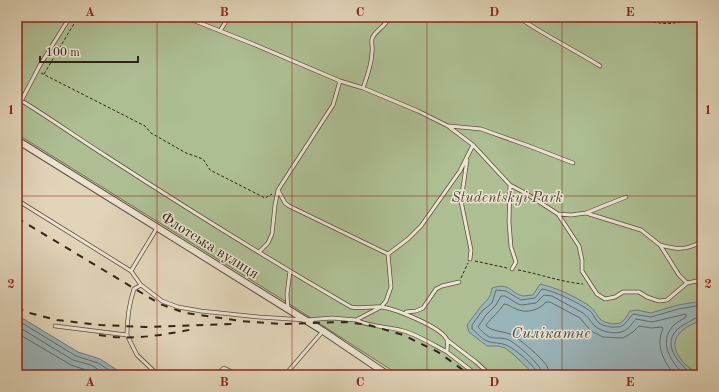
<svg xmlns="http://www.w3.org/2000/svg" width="719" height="392" viewBox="0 0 719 392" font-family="'Old Standard TT',serif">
<rect width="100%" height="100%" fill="#e1d4b8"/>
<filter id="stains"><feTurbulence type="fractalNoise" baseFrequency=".005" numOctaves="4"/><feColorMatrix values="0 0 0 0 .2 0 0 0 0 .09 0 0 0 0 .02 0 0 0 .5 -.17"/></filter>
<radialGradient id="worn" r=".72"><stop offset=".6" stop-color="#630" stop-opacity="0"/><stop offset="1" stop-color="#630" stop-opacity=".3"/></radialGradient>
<path fill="#adbe93" stroke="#6f7154" d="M17,17h685v358h-303l-119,-77 -263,-164z"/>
<path fill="#9ab5ba" stroke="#707b78" d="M540,284c17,4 34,12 48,21 6,4 8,9 12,14 5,5 18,7 23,2 3,-3 5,-7 7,-10l7,-1 14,3 27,-8 24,-4v19c-22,8 -38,21 -18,43 4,4 10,8 14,12h-163l-21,-20 -9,-7 -7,-2h-11l-18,-14 -2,-7c4,-5 8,-11 12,-16 6,-8 12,-10 13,-21 18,-6 18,5 31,8 3,0 7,-1 10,-1z
M17,315l61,37 22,7 25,16h-108z"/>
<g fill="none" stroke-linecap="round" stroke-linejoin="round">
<path stroke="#666c68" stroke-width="1" d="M17,320l59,36 22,7 19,12
M17,326l56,34 18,5 16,10
M17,333l54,32 18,6 7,4
M538,375c-1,-8 -24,-27 -32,-30 -6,-3 -13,-1 -19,-4 -5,-2 -10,-8 -15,-12v-4l10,-14 10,-8 4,-13 10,1 15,9 14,-2 7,-9c13,2 37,14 48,22 4,3 5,9 9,12 4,3 8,3 12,4 14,1 13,-3 22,-13l18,3 27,-8 24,-4
M543,375c-1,-10 -25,-30 -34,-35 -6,-3 -13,-1 -19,-3 -4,-1 -9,-7 -12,-10l8,-12 10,-10 5,-9h4l13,8 4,1 14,-2 8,-8 8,1 31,17c5,3 7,8 11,12 6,7 22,10 30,6 6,-3 8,-8 12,-12l16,3 34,-8v3c-4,3 -10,5 -13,9 -15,16 -2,37 12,49
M549,375c0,-3 -1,-6 -2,-9 -6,-9 -28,-28 -37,-32 -8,-3 -16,-2 -24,-8v-1c6,-8 13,-13 18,-21 4,0 7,3 12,5 10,5 24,1 30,-7h4l30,16 11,13 12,6 20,1 10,-6 6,-6 12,2 11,-1 1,2c-8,16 1,35 13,46
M693,375c-18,-14 -35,-36 -8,-51 6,-3 11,-7 17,-8"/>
<defs>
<path id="service" d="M185,17l68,27 87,37 23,7 55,23 30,15 25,19 37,40 17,9 31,20
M518,17c26,18 55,32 82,49
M220,31l5,-8
M363,88c4,-11 9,-24 9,-36 1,-4 -1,-9 0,-13 3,-9 14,-12 17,-22
M17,98c30,18 59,39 89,58 80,52 162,103 245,151 10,2 21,-1 31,0 13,2 60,20 65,33 1,4 0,8 0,12l30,23
M17,109l23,-44 30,-48
M449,126l32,3 48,17 44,17
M467,160l-6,41 10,49 -1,9
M510,185l-1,37 2,25 5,15 -4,7
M278,190l7,13 4,3 99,48
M626,197l-40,16 55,17 19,15
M17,200l114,71 26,-43
M586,213l-15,2 -13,-1 21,32 3,14v11l15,23 8,5 10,-2 8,-5h16l8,5 12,4 8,-1 20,-17
M702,242c-18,8 -23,8 -42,3l19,30 8,8 15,-3
M259,252l9,-9 4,-9 3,-29 3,-15 55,-85 7,-24
M131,271l10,14 21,16 16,6 23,4 58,6 47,3 26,-2 24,2 25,-13 5,-6 5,-14 -3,-33 20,-15 13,-13 39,-55 13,-26
M288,309l-1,-15 3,-23
M406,312l10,-1 7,-3 13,-19 6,-3 17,-4
M356,320c16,8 35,6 51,12 14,5 27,13 40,20
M55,326l72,9c0,-16 2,-31 7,-46l7,-4
M127,335l10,20 21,20
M447,340l29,22 12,11 7,2
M216,375l8,-7 14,7
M285,375l38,-44
M497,375h6"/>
<path id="minor" d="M17,140l306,191 65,44"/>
</defs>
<use href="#service" stroke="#5d503e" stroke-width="4.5"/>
<use href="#minor" stroke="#5d503e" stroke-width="8"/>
<path stroke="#312416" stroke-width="1" stroke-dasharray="3 2" stroke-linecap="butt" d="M639,17c23,10 37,7 60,0
M41,73l104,53 6,7 35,20 17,6 7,11 55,28 7,-4
M44,74l34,-57
M475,261l32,7
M518,270c22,4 43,12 65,14
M461,278l7,-15"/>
<use href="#service" stroke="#ece3d1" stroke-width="3"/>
<use href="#minor" stroke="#ece3d1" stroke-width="6"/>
<path stroke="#312416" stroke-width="2" stroke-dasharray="7 7" stroke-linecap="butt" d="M17,218l143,86 25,9 56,8 41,3 63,-2 24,3 34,10 35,17 32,23
M17,307l9,5 31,8 43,5 45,2 89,-3
M99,335c32,6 63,0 95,-6"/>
</g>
<path fill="none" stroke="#8f2418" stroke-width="1" stroke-opacity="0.55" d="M157,17v358M292,17v358M427,17v358M562,17v358M17,196h685"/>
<g text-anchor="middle" stroke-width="3" stroke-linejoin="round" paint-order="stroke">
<g font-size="15" font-style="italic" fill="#504a35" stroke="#ece3d1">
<text x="507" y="202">Studentskyi Park</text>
</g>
<g font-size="15" fill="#312416" stroke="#ece3d1">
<text transform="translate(210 245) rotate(32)" y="5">Флотська вулиця</text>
</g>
<g font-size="16" font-style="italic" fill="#4b483f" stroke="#ece3d1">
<text x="551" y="338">Силікатне</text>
</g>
</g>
<rect width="719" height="392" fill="none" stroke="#e1d4b8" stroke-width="44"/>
<path d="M40 56v6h98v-6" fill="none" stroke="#312416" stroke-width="2"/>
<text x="46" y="56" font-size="12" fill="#312416" stroke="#ece3d1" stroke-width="3" paint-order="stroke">100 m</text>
<rect x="22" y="22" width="675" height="348" fill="none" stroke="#8f2418" stroke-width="1.5"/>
<g font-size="13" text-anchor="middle" font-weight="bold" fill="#8f2418">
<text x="90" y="16">A</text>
<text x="224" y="16">B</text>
<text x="360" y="16">C</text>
<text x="494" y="16">D</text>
<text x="630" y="16">E</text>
<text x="11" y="114">1</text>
<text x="708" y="114">1</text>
<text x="11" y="288">2</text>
<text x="708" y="288">2</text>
<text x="90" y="386">A</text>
<text x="224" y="386">B</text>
<text x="360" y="386">C</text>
<text x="494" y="386">D</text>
<text x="630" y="386">E</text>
</g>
<rect width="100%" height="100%" filter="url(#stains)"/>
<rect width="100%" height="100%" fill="url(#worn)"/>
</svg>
